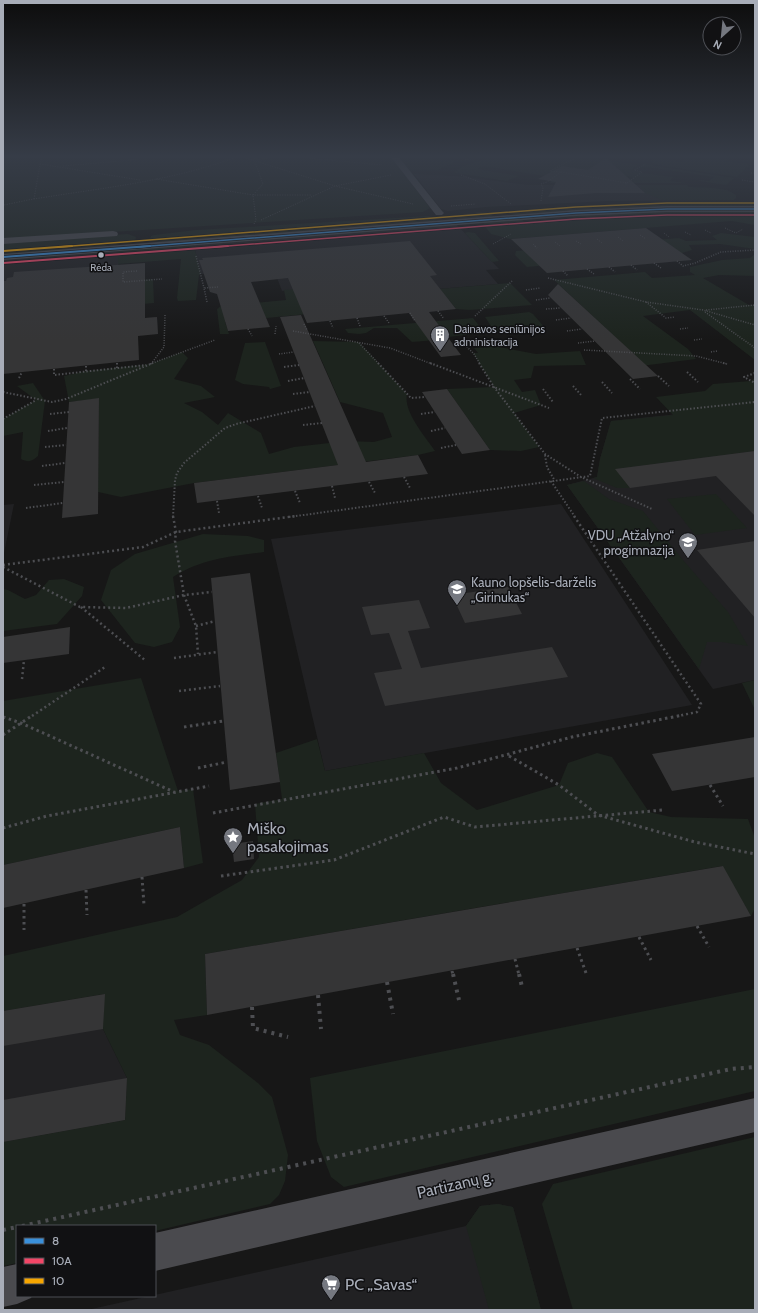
<svg xmlns="http://www.w3.org/2000/svg" width="758" height="1313" viewBox="0 0 758 1313" font-family="Cabin,sans-serif">
<rect width="100%" height="100%" fill="#171717"/>
<path fill="#212123" d="M414,174l42,2 73,9h158l1,2 39,3 9,5v3l-3,2 -125,1 -122,6 -38,4 -7,-2z
M456,224l43,45 -13,1 12,14 -83,7 -51,-8 -82,8 -8,-21 -73,4 -7,-28 -3,-1z
M118,250l1,32 -15,28 41,-3v11l12,-1 1,17 -155,3v-78z
M755,406v274l-42,9 -146,-204 30,-8 3,-18 11,-38z
M14,504l-11,54v-53z
M561,504l131,201 -367,66 -54,-232z
M105,994l-2,35 24,49 -2,42 -122,22v-131z
M498,1204l15,3 28,103h-454l379,-84 14,-20z"/>
<path fill="#1d241e" d="M3,156h387l40,52 -7,4 -420,27z
M398,156h55l-7,4 11,1 -20,9h-27z
M494,156h116l-6,4 34,5 -6,5 10,3 31,4 -3,4 16,2h-57l-2,-2 5,-4 -70,-11 -6,3 46,14h-53l8,-5 -73,-12 -7,3 42,7 -12,5 -51,-8 -2,-1c12,-10 27,-10 40,-16z
M682,156h49l-6,5 22,3 1,2 -11,11 -79,-12 -7,-3 6,-4 25,4 6,-5z
M643,164l91,14 -8,7 -27,-4 1,-1 9,1 5,-4 -74,-11z
M641,185h46l1,2c16,1 34,-1 48,8v3l-3,2h-71l-17,-7 -4,-5z
M645,203l110,1v4l-239,7 -6,-1 -3,-2 10,-2z
M755,211v14l-23,-4 -222,18 -19,-5 -8,-10 3,-3 35,-2 6,5 49,-4 -6,-5 43,-3z
M481,212h7l5,3c-6,5 -38,7 -43,1z
M428,216l5,1 3,3 -2,1 -272,22 -12,-4 1,-3 3,-1 42,-5z
M468,232l7,1 24,28 -7,1 -27,-29z
M721,233l34,4v12l-35,-5 -31,1 3,5 -10,3 -155,14 -12,-12 1,-4 163,-13 7,3 31,-1 -5,-4z
M128,234l8,3 -1,5 -37,5 -95,8v-13z
M191,245l3,1 7,28 -2,1 -3,25 -18,1 -1,-3 4,-39 -63,5v-14z
M755,254v22l-36,-1 -16,3 46,27h6v55l-65,-50 -47,6 45,33 8,10 -55,7 -15,-19 -72,-67 91,-8 7,6 43,-3 -5,-3v-5l32,-7 28,-2z
M153,279l1,24 -35,3v-24z
M364,283l51,8 95,-8 22,22 -62,5 -14,-1 -7,-9 -224,22 4,12h-9l-3,-25 4,-3 65,-6 -2,-10z
M529,312l4,2 13,15 -51,3 -10,-15z
M473,318l12,15 -37,4 1,2 -37,3 -15,-14h-23l-8,5 -7,1 -11,-1 -3,-4z
M313,341l46,1 48,52c-4,18 18,42 28,57l-17,4 -224,28 -73,14 -23,-5 1,-93 -30,3 -5,-26 22,-5 64,-7 32,-12 6,6 -14,21 27,7 14,11 -31,6 18,9 16,13 10,-12 33,20 8,21 25,-7 53,-6 27,1 18,-5 -9,-24 -43,-11z
M265,342l16,44 -11,3 -1,-2 -26,-3 -8,-4 10,-37z
M494,346l42,8 44,-3 6,14 -52,1 -3,12 -17,2 8,12 13,-2 6,15 -27,8 25,34 -18,4 -31,-1 -43,-61 47,-2 -21,-34h5l-4,-5z
M755,378v73l-139,18 14,19h-13l-24,-10 4,-1 3,-18 11,-38 62,-6 -17,-18 49,-6 8,-7 38,-3z
M33,383l12,18 -7,55c-6,5 -9,7 -17,3l2,-27 -20,4v-17l33,-19 -19,-14z
M584,481l25,18 34,12 40,49 45,52 20,34 -26,-4h-15l-8,27 -132,-184z
M716,494l31,34 -52,7 -28,-36z
M203,534l45,2 16,4v12c-35,5 -60,6 -91,25l7,50 -8,15 -18,5 -19,-4 -34,-43 10,-30 24,-16z
M64,579l20,8 -2,9 -25,28 -54,7v-42l5,1 17,9 11,-4 13,-15z
M141,678l37,113 15,-2 10,74 -19,5 -4,-41 -177,38v-164z
M755,680v30l-13,-27z
M317,739l8,32 99,-18 17,30 36,27 82,-25 9,-22 29,-10 15,4 37,55 22,5 77,2 7,19v70l-4,8 -29,-50 -517,88 2,61 -33,5 6,15 29,10 49,38 14,14 16,58 -3,26 -6,14 -9,9 -115,27v-5h-138v37l-14,3v-124l122,-22 2,-42 -24,-49 1,-35 -101,17v-55l174,-39 65,-37 17,-23 -4,-53 27,-5 -6,-46z
M755,989v102l-411,96 -13,-10 -14,-36 -7,-63z
M755,1137v173h-182l-31,-106 11,-20z
M498,1204l15,3 28,103h-52l-23,-84 14,-20z"/>
<path fill="#353536" d="M606,158l39,35h-49l-48,4 8,-15 -18,-3 24,-13 26,4z
M646,228l46,32 -145,13 -36,-34z
M410,241l27,34 -7,1 26,33 -27,3 32,43 -20,2 -32,-44 -102,10 -19,-45 -37,4 19,45 -42,4 -11,-37 -7,-2 -11,-32h4l-1,-2z
M145,263v55l12,-1 1,17 -20,2 1,24 -136,14v-93h3l1,-3 6,-1 1,-5z
M558,284l100,92 -25,3 -85,-84z
M301,315l65,147 52,-7 10,19 -231,29 -3,-20 144,-18 -58,-148z
M447,389l43,61 -28,4 -40,-62z
M99,398l-1,116 -36,4 7,-116z
M755,451v65l-39,-40 -86,12 -15,-19z
M755,541v77l-58,-68z
M250,573l30,209 -50,8 -19,-212z
M508,587l14,27 -57,9 -13,-28z
M419,600l11,28 -22,3 13,37 131,-21 16,30 -183,29 -11,-33 28,-4 -13,-36 -18,2 -9,-28z
M70,627l-1,27 -66,9v-26z
M755,737v40l-83,14 -20,-37z
M180,827l4,41 -181,40v-43z
M253,841l1,18 -20,3 -2,-18z
M723,866l28,50 -544,99 -2,-61z
M105,994l-2,35 -100,17v-35z
M127,1078l-2,42 -122,22v-42z"/>
<g fill="none" stroke-linecap="round" stroke-linejoin="round">
<path stroke="#4d4e52" stroke-width="1" stroke-dasharray="1 1.5" stroke-linecap="butt" d="M234,156l24,3 29,-3
M287,156l95,9
M246,158l89,28 78,18
M465,159l8,1
M40,164l100,16
M63,166l69,-6 13,-4
M561,172l66,11 -2,1
M751,173h4
M461,175l24,9 26,20
M156,179l97,16h59
M742,180l12,2
M627,183l15,-11 -8,-2 12,-6
M34,199l7,-40 3,-3
M541,201l2,-13 -2,-4 6,-2 14,-10 -11,-1 29,-15
M451,206l25,-2
M3,207l1,-2 24,-5c71,-12 143,-18 211,-44
M261,220l74,-34 56,-11
M254,224l2,-4 -3,-25 10,-11 -8,-22
M725,228l11,5 7,-4
M705,230l6,3
M685,232l6,3
M664,233l5,4
M640,235l6,4
M618,237l5,4
M597,239l5,4
M576,241l5,3
M555,242l5,4
M493,244l18,-10
M533,244l3,3"/>
<path stroke="#4d4e52" stroke-width="1.5" stroke-dasharray="1 1.5" stroke-linecap="butt" d="M535,246l2,2
M196,256l8,32
M677,261l6,5 12,-3 26,-11 34,-2
M654,263l7,5
M631,265l6,5
M609,267l6,5
M587,269l7,5
M137,271l-14,1v10l39,-3
M563,271l5,5
M548,278l98,24 57,8 52,15
M526,290l14,-2
M536,300l14,-2
M207,302l-3,-14 14,-1
M646,302l20,16 9,-1
M546,309l14,-1
M706,310l49,-5
M438,311l6,8
M705,312l50,36
M410,313l5,8
M384,316l5,7
M475,316l37,-35
M357,318l3,8
M556,320l15,-2
M330,321l3,7
M304,324l3,6
M248,329l4,7
M680,329l8,-1
M293,331l97,17 42,16
M567,331l15,-2
M275,334l1,-8
M694,340l8,-1
M359,343l20,21
M578,343l17,-2
M465,345l9,9 6,10
M584,350l112,6 31,8
M711,352l6,-1
M279,354l15,-2
M150,364l65,-24
M151,364l13,-17 1,-32"/>
<path stroke="#4d4e52" stroke-width="2" stroke-dasharray="1.5 2" stroke-linecap="butt" d="M117,363v5
M378,363l33,35 14,-1
M430,363l119,45
M479,363l15,24 51,67 36,23 71,32
M723,363l4,1
M86,366v5
M284,367l15,-2
M54,369v6l92,-10
M687,372l11,10
M755,373l-11,4 11,6
M658,376l11,10
M19,378l3,-6
M630,379l10,10
M288,381l16,-3
M602,382l10,11
M573,386l9,10
M543,389l10,13
M3,392l49,10 14,-3 87,-36
M293,394l17,-2
M50,414l19,-2
M421,414l14,-2
M3,419l33,-19
M303,425l19,-2
M48,431l19,-3
M431,431l14,-3
M45,447l21,-2
M441,448l15,-3
M545,455l2,12 8,14
M42,466l23,-3
M404,477l6,11
M551,481l24,36
M369,482l6,11
M34,485l30,-3
M332,486l3,12
M295,491l5,12
M258,496l4,12
M217,501l2,12
M26,508l37,-5
M173,517l2,-37 2,-7 7,-10 41,-35 11,-4 79,-18
M289,517l301,-41 12,-58 153,-16"/>
<path stroke="#4d4e52" stroke-width="2.5" stroke-dasharray="2 3" stroke-linecap="butt" d="M173,516l3,16 -1,9 9,54 12,31 2,28
M574,516l127,188 -4,8 -19,4
M3,565l140,-18 33,-15 120,-16
M3,567l77,40 46,1 58,-13 28,-3
M81,607l65,54
M196,626l19,-5
M174,658l43,-6
M22,679l2,-19
M179,691l41,-5
M32,716l73,-49"/>
<path stroke="#4d4e52" stroke-width="3" stroke-dasharray="2.5 3.5" stroke-linecap="butt" d="M3,717l18,6 153,69
M184,727l39,-6
M3,735l30,-20
M509,756l50,29 39,30 97,27 60,12
M198,768l29,-6
M710,785l13,21
M213,813l244,-45 115,-31 111,-22
M3,828l44,-12 162,-30
M221,876l113,-16 110,-43 31,10 188,-17
M142,877l2,28
M86,890l1,25
M24,904v26
M697,926l12,21
M639,937l12,23
M577,948l9,25
M515,959l4,16
M452,971l1,4"/>
<path stroke="#4d4e52" stroke-width="4" stroke-dasharray="3 5" stroke-linecap="butt" d="M453,974l6,26
M519,974l3,13
M387,982l6,32
M318,995l3,34
M252,1007l1,21 35,9
M22,1226l709,-157 24,-2
M3,1230l14,-3"/>
<path fill="#4b4c50" fill-rule="evenodd" d="M390,156h8l44,55 2,2 -2,2h-6z"/>
<path fill="#4a4a4e" fill-rule="evenodd" d="M667,206h88v6h-88l-91,4 -573,44v-6l573,-44z
M113,231l4,1 1,2 -1,2 -114,8v-6z
M755,1098v34l-600,139v-38z
M17,1264v32h15l-1,2 -14,6 -14,3v-40z"/>
<defs>
<path id="bus-1-far1" d="M137,247l439,-34 91,-4h88"/>
<path id="bus-1" d="M3,257l147,-11"/>
<path id="bus-2-far1" d="M215,247l361,-28 91,-4h88"/>
<path id="bus-2" d="M3,263l225,-17"/>
<path id="bus-3-far1" d="M59,247l517,-40 91,-4h88"/>
<path id="bus-3" d="M3,251l69,-5"/>
</defs>
<use href="#bus-1-far1" stroke="#111113" stroke-width="3"/>
<use href="#bus-1" stroke="#111113" stroke-width="3.5"/>
<use href="#bus-2-far1" stroke="#111113" stroke-width="3"/>
<use href="#bus-2" stroke="#111113" stroke-width="3.5"/>
<use href="#bus-3-far1" stroke="#111113" stroke-width="3"/>
<use href="#bus-3" stroke="#111113" stroke-width="3.5"/>
<use href="#bus-1-far1" stroke="#3a90db" stroke-width="1.5"/>
<use href="#bus-1" stroke="#3a90db" stroke-width="2"/>
<use href="#bus-2-far1" stroke="#f34667" stroke-width="1.5"/>
<use href="#bus-2" stroke="#f34667" stroke-width="2"/>
<use href="#bus-3-far1" stroke="#f7a600" stroke-width="1.5"/>
<use href="#bus-3" stroke="#f7a600" stroke-width="2"/>
</g>
<linearGradient id="sky" x2="0" y2="1"><stop stop-color="#0d0d0d"/><stop offset="0.46" stop-color="#363c47"/><stop offset="1" stop-color="#363c47" stop-opacity="0"/></linearGradient>
<rect width="758" height="340" fill="url(#sky)"/>
<defs>
<symbol id="building-pin" viewBox="-11 -11 22 30"><path d="M0 17L-7.5 6A9.5 9.5 0 1 1 7.5 6Z" fill="#757880" stroke="#111113"/><path d="M-4-6H4V6H1V3H-1V6H-4ZM-2.5-4.3h1.7v1.8h-1.7ZM.8-4.3h1.7v1.8H.8ZM-2.5-1h1.7V.8h-1.7ZM.8-1h1.7V.8H.8Z" fill="#fff"/></symbol>
<symbol id="school-pin" viewBox="-11 -11 22 30"><path d="M0 17L-7.5 6A9.5 9.5 0 1 1 7.5 6Z" fill="#757880" stroke="#111113"/><path d="M0-5L7-2L0 1L-7-2ZM-4 1L0 2.5L4 1V4Q0 6-4 4Z" fill="#fff"/></symbol>
<symbol id="sight-pin" viewBox="-11 -11 22 30"><path d="M0 17L-7.5 6A9.5 9.5 0 1 1 7.5 6Z" fill="#757880" stroke="#111113"/><path d="M0-6L1.8-2.2L6-1.7L2.9 1.2L3.7 5.4L0 3.3L-3.7 5.4L-2.9 1.2L-6-1.7L-1.8-2.2Z" fill="#fff"/></symbol>
<symbol id="supermarket-pin" viewBox="-11 -11 22 30"><path d="M0 17L-7.5 6A9.5 9.5 0 1 1 7.5 6Z" fill="#757880" stroke="#111113"/><path d="M-6-5.5h2.5l.6 2H6L4.5 2H-2.5L-4.4-4H-6ZM-1.5 3.2a1.3 1.3 0 1 0 .1 0ZM3 3.2a1.3 1.3 0 1 0 .1 0Z" fill="#fff"/></symbol>
</defs>
<g fill-rule="evenodd">
<use href="#building-pin" x="429" y="324" width="22" height="30"/>
<use href="#school-pin" x="677" y="531" width="22" height="30"/>
<use href="#school-pin" x="446" y="578" width="22" height="30"/>
<use href="#sight-pin" x="222" y="826" width="22" height="30"/>
<use href="#supermarket-pin" x="320" y="1273" width="22" height="30"/>
</g>
<circle fill="#a8adb8" stroke="#111113" stroke-width="1.5" cx="101" cy="255" r="3.5"/>
<g text-anchor="middle" stroke-width="3" stroke-linejoin="round" paint-order="stroke">
<g font-size="10" fill="#a8adb8" stroke="#111113">
<text x="101" y="271">Rėda</text>
</g>
<g font-size="11" fill="#a8adb8" stroke="#111113" text-anchor="start">
<text x="454" y="333">Dainavos seniūnijos<tspan x="454" dy="13">administracija</tspan></text>
</g>
<g font-size="13" fill="#a8adb8" stroke="#111113" text-anchor="end">
<text x="674" y="540">VDU „Atžalyno“<tspan x="674" dy="15">progimnazija</tspan></text>
<text x="471" y="587" text-anchor="start">Kauno lopšelis-darželis<tspan x="471" dy="15">„Girinukas“</tspan></text>
</g>
<g font-size="16" fill="#a8adb8" stroke="#111113" text-anchor="start">
<text x="247" y="834">Miško<tspan x="247" dy="18">pasakojimas</tspan></text>
<text x="345" y="1290">PC „Savas“</text>
</g>
<g font-size="16" fill="#a8adb8" stroke="#111113">
<text transform="translate(455 1184) rotate(-13)" y="6">Partizanų g.</text>
</g>
</g>
<rect width="758" height="1313" fill="none" stroke="#a8adb8" stroke-width="8"/>
<rect x="16" y="1225" width="140" height="72" fill="#111113" stroke="#4d4f55"/>
<rect x="24" y="1238" width="20" height="6" fill="#3a90db" stroke="#4d4f55"/>
<text x="52" y="1245" font-size="12" fill="#a8adb8">8</text>
<rect x="24" y="1258" width="20" height="6" fill="#f34667" stroke="#4d4f55"/>
<text x="52" y="1265" font-size="12" fill="#a8adb8">10A</text>
<rect x="24" y="1278" width="20" height="6" fill="#f7a600" stroke="#4d4f55"/>
<text x="52" y="1285" font-size="12" fill="#a8adb8">10</text>
<g transform="translate(722 36) rotate(207)"><circle r="19" fill="#111113" stroke="#4d4f55"/>
<path d="M0-3L7 15L0 10L-7 15Z" fill="#757880"/>
<text y="-6" font-size="11" font-weight="bold" text-anchor="middle" fill="#a8adb8">N</text>
</g>
</svg>
